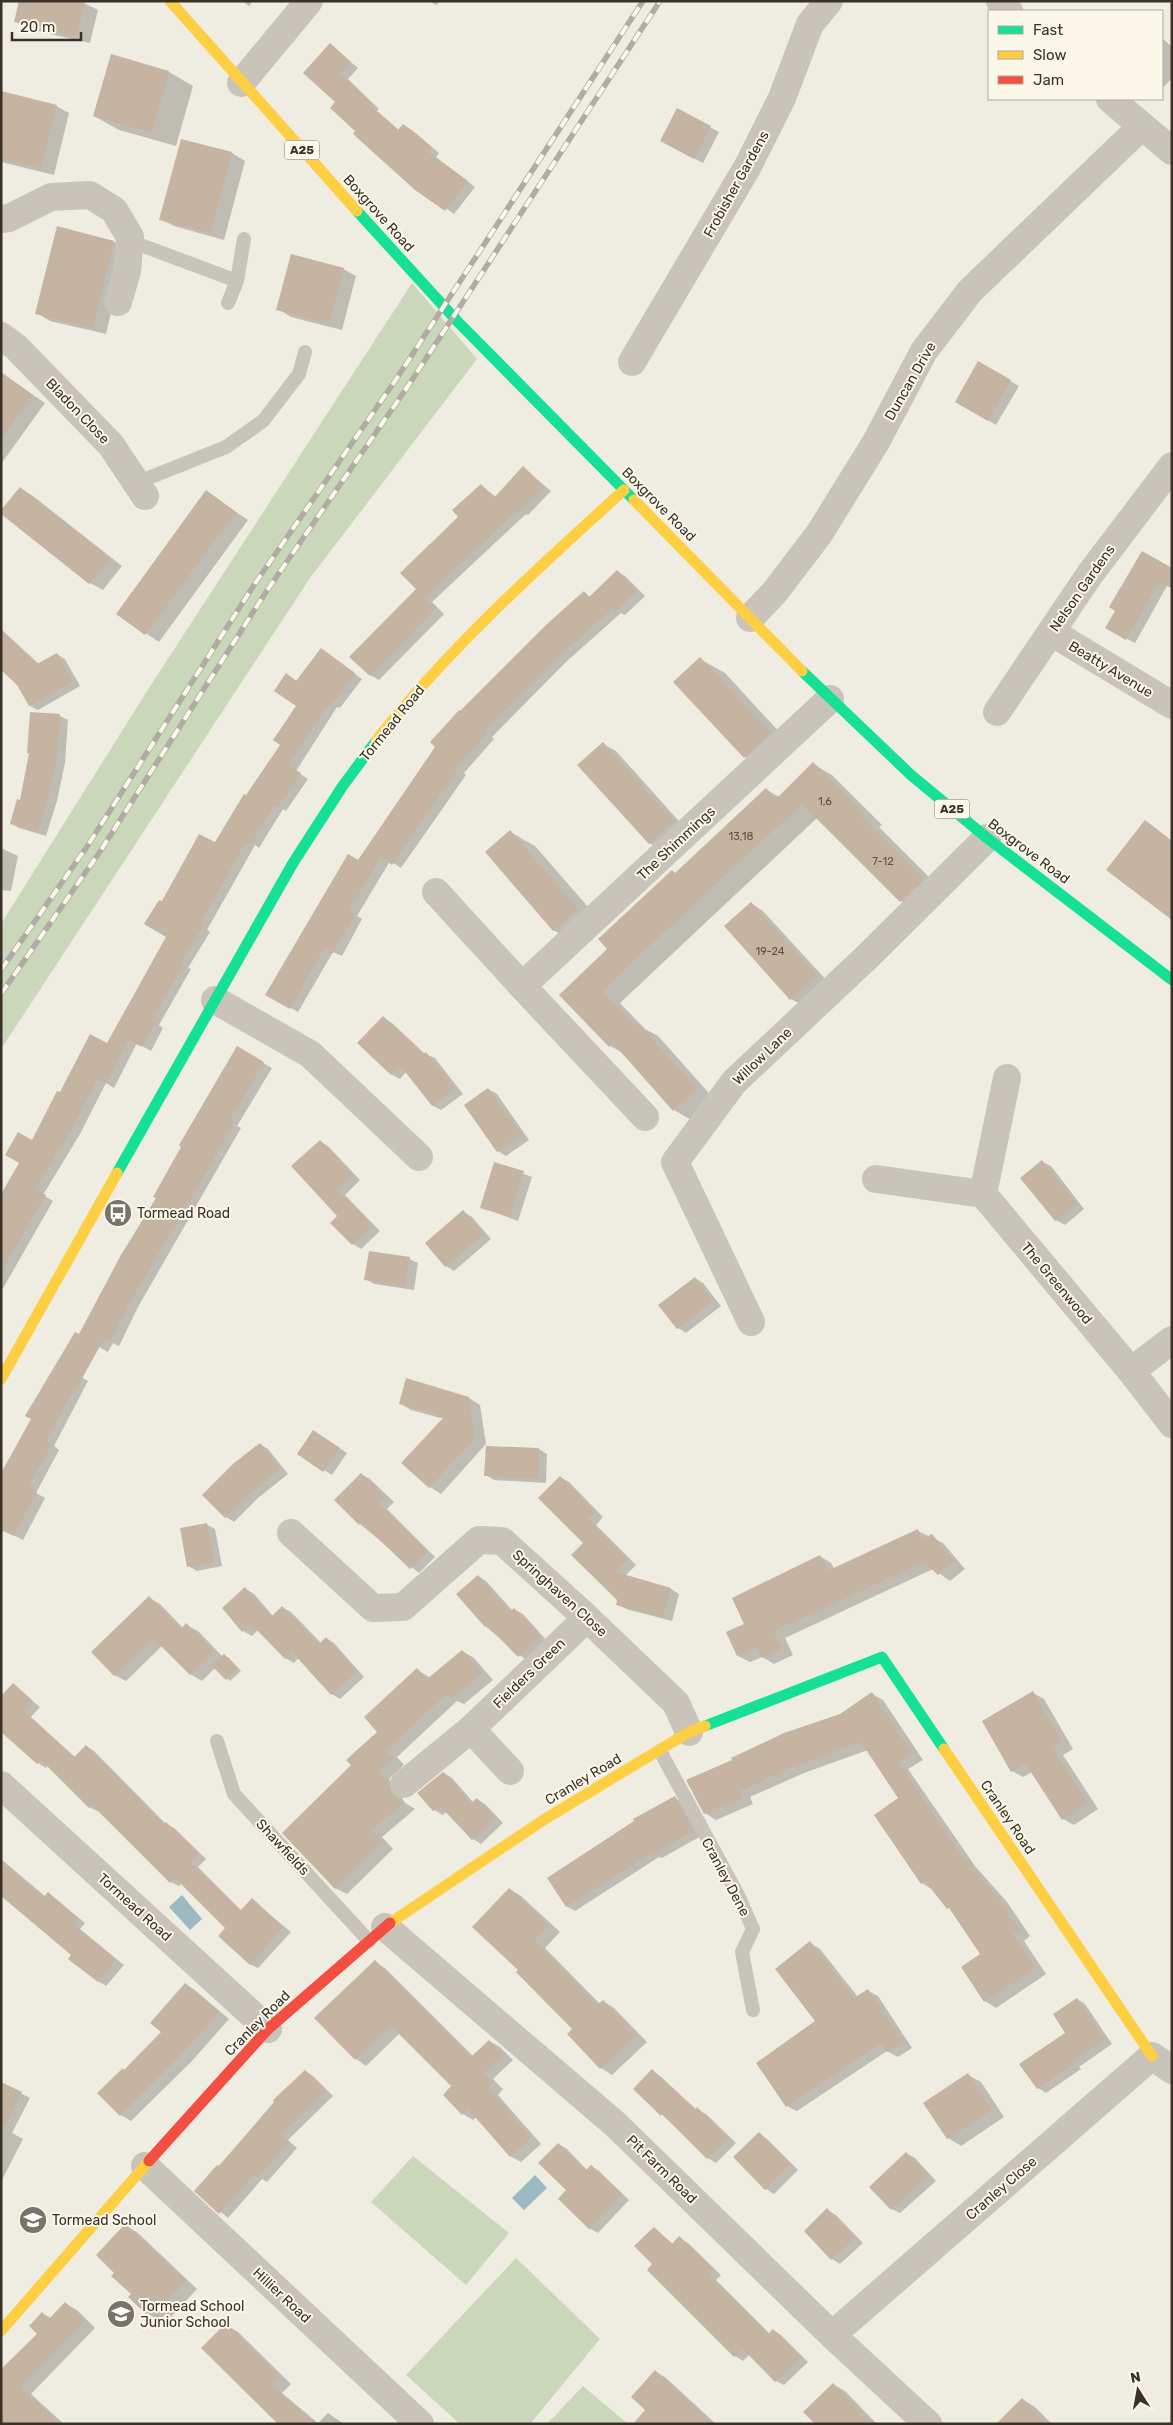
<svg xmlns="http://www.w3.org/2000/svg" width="1173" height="2425" viewBox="0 0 1173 2425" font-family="Rubik,sans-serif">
<rect width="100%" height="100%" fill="#efece2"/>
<path fill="#cad7ba" d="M412,283l65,76 -167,219 -309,471v-125l148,-236z
M413,2156l96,77 -43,52 -95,-83z
M516,2258l84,81 -70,85h-70l-54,-49z
M583,2386l45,38h-81z"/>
<path fill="#9cb9c2" d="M182,1895l20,24 -12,11 -21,-23z
M535,2175l12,13 -23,22 -12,-12z"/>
<path fill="#0003" d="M242,1h11l-4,5z
M429,1h11l-4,4z
M82,2l16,8 -8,33 -62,-14 -13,-8z
M1162,38l10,9v31l-8,9 -2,-1z
M330,45l28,23 -10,11 31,30 -2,2 22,19 4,-5 9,5 27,23 -3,4 39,30 -21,27 -60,-44 -37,-39 -20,-29z
M111,56l58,16 24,14 -17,60 -57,-16 -25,-14z
M1,92l55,14 13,7 -15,62 -53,-13z
M678,110l41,22 -16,31 -34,-18z
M182,140l50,13 13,8 -21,79 -50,-14 -13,-7z
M114,242l12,7 -20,85 -56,-13 -13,-8z
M343,269l13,7 -14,54 -51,-13 -13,-8z
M979,363l40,23 -23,39 -40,-24z
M4,375l41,28 -44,61v-85z
M523,468l28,23 -23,24 -2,-1 -94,88 12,12 -65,66 -9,-5 48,-86 63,-104 15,12z
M20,488l13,8 89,70 -19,24 -13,-7z
M206,492l42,28 -89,122 -42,-28z
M1172,569v19l-5,-2 -32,57 -28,-15z
M617,571l8,5 20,20 -20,19 -4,-2 -55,49 -74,75 2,2 -30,34 2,2 -65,93 -11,-7 -33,55 5,3 -20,37 -9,-4 -35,60 -31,-18 194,-282 123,-119 6,4z
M1,629l38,35 18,-10 8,5 15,27 -42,24 -8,-4 -12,-21 -17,-16z
M322,650l40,29 -22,29 -3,-1 -41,64 12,8 -22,32 -3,-2 -24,39 -4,-3 -48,85 3,2 -22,36 3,1 -32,56 4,3 -12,23 -14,-8 -23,45 -8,-5 -26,51 -37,61 10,6 -51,89 -1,-94 60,-102 47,-50 60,-107 -6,-34 54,-59 66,-100 15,-38 -10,-31 10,6z
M700,659l25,14 69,75 -25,23 -24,-14z
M60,716l8,4 -3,43 -8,38 -11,35 -27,-8 -8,-5z
M603,744l13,7 70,78 -24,21 -13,-7z
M813,764l19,11 50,50 -3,2 63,63 -22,22 -19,-11 -84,-83 -197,185 25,26 13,7 58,65 -23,20 -19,-11 -49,-56 -15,-8 -49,-51 48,-46 67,-75 91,-84 12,7z
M510,832l25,14 67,77 -24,21 -25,-14z
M1,848l17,8 -7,35 -10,-1z
M751,903l12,8 66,72 -25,23 -13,-7z
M383,1018l9,5 33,31 10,4 28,36 -22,16 -8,-4 -27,-34 -6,7 -9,-5z
M237,1048l35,20 -35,58 4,2 -103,179 -19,39 -6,-3 -5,9 -28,-16 78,-137z
M488,1089l9,5 32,46 -23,16 -8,-5 -33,-45z
M320,1141l8,5 32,34 -15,15 35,36 -19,18 -8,-5 -21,-21 7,-7z
M1042,1162l9,4 33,43 -19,16 -9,-5 -34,-42z
M495,1163l37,14 -14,44 -37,-14z
M464,1212l8,5 19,22 -37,32 -8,-5z
M409,1259l9,4 -4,27 -40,-6 -8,-5z
M695,1278l8,5 18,23 -35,27 -8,-5z
M58,1363l30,18 -34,65 5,4 -23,43 9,5 -22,42 -19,-10 -3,6v-59l31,-58z
M469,1398l11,7 6,39 -45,50 -11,-7 -27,-24 41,-44 -33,-9 -11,-7z
M321,1436l26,17 -15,22 -34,-21z
M260,1444l8,5 20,25 -30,24 -24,24 -8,-5 -22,-22z
M487,1447l52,2 8,5 -1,29 -52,-3 -8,-5z
M361,1474l9,5 24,23 -7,7 48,48 -16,16 -59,-49z
M560,1477l9,5 34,35 -7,8 40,40 -11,11 46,13 8,5 -7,27 -46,-12 -8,-5 1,-4 -34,-57z
M206,1524l9,5 7,37 -25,5 -9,-5z
M918,1531l25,12 22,26 -15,12 -17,-12 -148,69 8,17 -19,9 -12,-7 -12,5 -12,-6 8,-31 74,-69 11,7 3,6z
M478,1576l8,5 27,30 2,-1 8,4 25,28 -21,19 -42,-35z
M246,1589l8,5 19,22 9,-9 9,5 30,31 5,-5 8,5 30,34 -24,22 -8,-5 -33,-37 -5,6 -9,-5 -27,-28 -6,6 -9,-5z
M149,1598l11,6 23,24 3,-3 12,6 25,26h5l13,14 -11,10 -15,-13 -13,13 -12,-7 -28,-28 -36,35 -12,-6z
M462,1651l12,7 19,22 -29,24 -7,-3 -60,56 7,8 -15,14 11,13 4,10 11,7 -33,28 11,12 -46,45 -12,-6 18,-123 26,-33 38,-62 14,8z
M13,1685l27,22 -9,10 44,40 11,-11 8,5 72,73 8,4 32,31 -8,8 44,44 10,-11 39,32 -33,36 -8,-4 -24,-36 -44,-45 -3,3 -8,-4 -72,-72 -2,1 -8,-4 -41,-42 -2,3 -8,-5 -37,-32z
M1033,1693l11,6 29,50 -10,6 35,54 -24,16 -11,-6 -31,-47 -9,5 -11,-6z
M872,1694l11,6 40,60 -15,9 67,97 32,36 23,34 -6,5 22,33 -50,34 -11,-7 -3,-46 -30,-45 -19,-20 -11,-7 -22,-85 -32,-48 -64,23 -54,24 3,7 -37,16 -11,-7z
M444,1773l8,5 21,24 4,-3 8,5 18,19 -22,21 -8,-5 -26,-28 -4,4 -9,-5 -15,-17z
M675,1798l8,5 18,33 -39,22 -3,-1 -84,54 -9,-5z
M1,1859l45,38 2,-3 8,5 29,24 -5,6 44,36 -18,21 -8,-5 -25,-26 -72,-61z
M510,1889l11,7 39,36 -15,16 55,56 3,-3 11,7 33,34 -35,33 -11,-7 -27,-39 -54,-59z
M810,1943l10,6 38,48 10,-6 10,5 34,52 -14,9 -11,-6 -90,60 -10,-5 30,-85z
M375,1962l10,6 89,89 15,-16 11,6 13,13 -20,19 10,10 -5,6 43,49 -20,18 -11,-6 -34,-39 -3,3 -10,-6 -10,-28 -53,-53 -34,33 -10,-7 -40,-41z
M186,1984l10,7 33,28 -37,42 -61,60 -10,-6 4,-44 38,-39z
M1077,1999l8,5 27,40 -33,23 2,2 -35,24 -8,-5 29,-55z
M305,2071l8,5 20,20 -45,44 9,8 -30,34 -5,-3 -34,39 -32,-27z
M652,2071l8,5 37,34 9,4 30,29 -20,20 -8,-5 -73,-69z
M968,2075l13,7 23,35 -43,29 -13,-8 -23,-34z
M1,2083l29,15 -18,35 11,6 -22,43z
M759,2134l8,5 31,31 -24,24 -8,-5z
M558,2144l9,5 20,21 4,-4 8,5 30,29 -31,33 -9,-5 -21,-38z
M907,2154l8,4 21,23 -36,32 -8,-4z
M827,2210l9,5 27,28 -23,21 -8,-5 -27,-28z
M125,2225l13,8 59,56 -26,28 -5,-3 -6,7 -13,-8 -17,-16 2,-3 -16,-22z
M654,2228l19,16 7,-6 8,5 33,32 -5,5 54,54 3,-4 8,5 27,27 -24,23 -8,-4 -26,-27 -7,7 -8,-5 -87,-86 6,-6z
M66,2304l11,6 18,18 -64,66 33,30h-63l38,-90 4,-20 8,4z
M226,2325l12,7 53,52 -9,9 36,30 10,-10 16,11h-66z
M655,2372l10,5 51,47h-75l6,-14z
M834,2385l11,6 32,33h-60z
M1022,2399l13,8 17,17h-54z"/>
<path fill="#c5b4a2" d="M19,1h66l-8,36 -63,-15z
M330,43l21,19 -11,11 32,31 -2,1 28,25 5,-6 29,23 -4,5 40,29 -23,30 -30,-21 -62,-56 2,-3 -25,-23 5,-6 -32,-29z
M111,54l58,17 -17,62 -59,-17z
M1,91l56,14 -16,63 -40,-9z
M677,108l34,18 -17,33 -34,-18z
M181,139l51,13 -21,81 -52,-13z
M57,226l57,15 -21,87 -58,-14z
M291,254l53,14 -15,55 -53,-13z
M978,361l33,19 -23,41 -33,-19z
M1,372l32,23 -32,44z
M523,466l21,20 -24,26 -2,-2 -93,87 11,11 -66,68 -21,-19 67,-68 -16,-16 58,-56 -6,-7 29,-26 13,14z
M20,487l90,71 -21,26 -88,-70v-4z
M206,490l30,22 -91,123 -29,-21z
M1142,551l30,17v20l-13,-6 -33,58 -21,-12 10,-17 -6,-4z
M617,570l20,21 -21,20 -3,-3 -55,49 -74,75 2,2 -30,34 2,1 -66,96 -11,-8 -32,53 6,4 -22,39 -9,-5 -34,61 -25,-14 83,-141 10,6 77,-113 -5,-5 29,-32 1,1 87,-87 37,-33 5,6z
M1,630l36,34 20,-11 16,29 -44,24 -12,-21 -16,-15z
M321,648l34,25 -24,32 -2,-2 -41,62 13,8 -23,34 -4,-2 -23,39 -5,-2 -46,82 3,2 -22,36 3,1 -32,57 4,2 -14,25 -14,-7 -22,44 -9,-4 -25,49 -37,60 11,6 -45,77v-78l18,-31 -14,-8 13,-23 14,8 25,-49 3,1 30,-58 17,9 59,-106 -22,-13 15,-24 3,1 37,-67 16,8 29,-48 2,1 34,-50 -7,-5 23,-34 -22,-15 12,-18 10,8z
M700,657l71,76 -27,25 -71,-76z
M30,712l30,2 -3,44 -8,38 -11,36 -28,-8 7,-25 3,1 9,-47h-2z
M603,742l71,79 -25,23 -72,-79z
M813,762l50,51 -2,3 63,63 -24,23 -98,-98 -103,95 -97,92 33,35 4,-2 58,65 -24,22 -60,-68 -4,4 -50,-52 48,-46 -9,-10 74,-69 3,3 91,-85 10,11z
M1145,820l27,21v79l-66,-50z
M510,830l68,79 -25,22 -68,-79z
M751,902l66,73 -27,25 -66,-74z
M383,1016l40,38 3,-2 29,36 -23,18 -32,-41 -9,10 -34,-32z
M237,1046l27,16 -34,58 4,2 -26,47 -78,133 -20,40 -6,-3 -29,52 -2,-1 -27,51 6,3 -24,43 9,5 -23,44 -13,-6v-57l30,-54 -6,-3 50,-84 4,2 42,-79 35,-57 -3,-1 28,-50 -2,-2z
M488,1088l34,47 -25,17 -33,-47z
M320,1140l33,35 -16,14 35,37 -20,19 -22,-22 7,-7 -46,-50z
M1042,1160l35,44 -22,17 -35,-43z
M494,1162l30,9 -14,46 -30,-9z
M463,1210l21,24 -39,33 -20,-24z
M369,1251l41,6 -5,29 -41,-6z
M695,1277l18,24 -36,28 -19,-24z
M406,1378l63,19 6,41 -46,50 -28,-25 43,-46 -45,-13z
M313,1430l27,18 -17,24 -26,-18z
M260,1443l20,26 -31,25 -24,24 -23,-23 32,-32z
M486,1446l53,2 -1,31 -54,-3z
M361,1473l25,24 -7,7 49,48 -18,17 -49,-47 -2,3 -25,-25z
M560,1476l36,36 -8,7 41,40 -13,13 55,16 -8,30 -47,-13 1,-5 -46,-45 12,-12 -45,-45z
M207,1523l7,39 -27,5 -7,-39z
M918,1529l4,10 10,-5 22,27 -16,14 -14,-13 -150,69 8,17 -20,10 -5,-11 -20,9 -11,-24 18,-8 -12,-26 88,-43 7,16z
M478,1575l32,37 4,-4 27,28 -23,21 -31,-32 -2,2 -29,-33z
M245,1587l26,30 11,-11 37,38 7,-7 31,35 -26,23 -39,-43 -7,7 -34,-35 -9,8 -20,-24z
M149,1596l32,33 5,-6 28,28 -24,24 -37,-37 -39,38 -23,-24z
M462,1650l20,23 -31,26 -4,-5 -61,56 8,8 -16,13 11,13 3,10 13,8 -34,28 11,12 -47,47 -53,-56 69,-68 -5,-5 31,-28 -13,-15 53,-49 10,11z
M224,1654l14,14 -12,12 -15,-15z
M13,1683l20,18 -9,11 50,45 12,-12 78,79 2,-2 33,31 -9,9 50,49 12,-13 31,29 -33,38 -32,-29 7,-8 -50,-50 -5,5 -78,-78 -3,3 -48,-48 -4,4 -36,-32v-36z
M1033,1691l29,51 -10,6 36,55 -26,17 -37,-57 -14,9 -29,-51z
M872,1692l40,61 -14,9 68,100 2,-1 27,34 1,-1 24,36 -7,4 23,34 -52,34 -23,-35 19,-13 -31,-46 -2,1 -22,-28 -4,3 -47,-69 24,-17 -37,-56 -68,25 -53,24 2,7 -38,16 -18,-34 46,-20 -1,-2 53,-25 56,-19z
M443,1772l28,31 6,-5 18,20 -23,22 -32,-34 -7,5 -16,-18z
M675,1796l19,35 -42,23 -1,-1 -85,54 -19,-29 87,-57 -1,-2z
M1,1860l43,37 4,-5 30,26 -5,6 43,36 -18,22 -30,-23 3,-4 -70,-59z
M509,1888l40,37 -15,15 63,65 6,-5 33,35 -36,34 -33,-35 5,-5 -56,-57 2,-2 -46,-43z
M810,1941l44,57 14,-9 35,53 -16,10 -6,-9 -95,64 -30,-44 59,-42 -40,-52z
M375,1960l96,97 18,-17 14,14 -19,19 9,9 -5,6 43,50 -21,19 -42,-48 -6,6 -19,-20 8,-9 -60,-60 -36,34 -41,-42z
M185,1983l34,29 -38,43 -61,61 -23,-23 26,-25 1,2 37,-38 -11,-9z
M1077,1998l28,41 -34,23 2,2 -36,25 -18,-25 46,-31 -12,-19z
M652,2069l43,41 2,-3 31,31 -21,21 -45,-45 -1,2 -28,-27z
M305,2070l21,21 -45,44 8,7 -31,36 -4,-4 -35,40 -25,-23 23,-26 2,1 55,-64 -1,-2z
M968,2073l24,37 -45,29 -24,-36z
M1,2082l21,10 -21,42z
M759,2132l32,32 -26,26 -32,-33z
M558,2143l28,27 5,-5 31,29 -33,35 -31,-30 8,-9 -28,-27z
M906,2152l22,23 -37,35 -22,-23z
M827,2208l28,30 -24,22 -27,-29z
M125,2224l61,57 -28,30 -4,-4 -8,7 -18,-17 3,-3 -20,-18 3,-3 -18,-18z
M654,2227l18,17 7,-8 34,33 -5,6 60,59 5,-5 28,28 -26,25 -32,-33 -9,8 -87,-87 5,-6 -18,-18z
M65,2302l20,19 -65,66 41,37h-60v-55l36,-35 -8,-8 13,-14 7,7z
M226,2323l53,53 -8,9 45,39h-38l-77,-76z
M655,2370l59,54h-81l12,-14 -14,-13z
M833,2383l40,41h-58l-12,-12z
M1022,2398l26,26h-52z"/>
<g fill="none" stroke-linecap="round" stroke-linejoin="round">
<path stroke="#c8c4ba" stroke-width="14" d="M130,241l107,40
M228,303l9,-22 7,-42
M136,483l90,-36 37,-26 36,-47 6,-22
M217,1741l17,53 135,147
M660,1751l78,144 15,34 -11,23 11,58"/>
<path stroke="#c8c4ba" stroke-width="28" d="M1000,1l9,10
M241,83l68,-82
M1110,99l62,52
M1,219l8,-1 42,-21 39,-2 24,15 16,27 -3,34 -9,31
M1,336l15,11 95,98 34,51
M632,362l116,-196 34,-68 28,-74 19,-23
M750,618l24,-25 45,-59 57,-92 48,-91 46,-60 172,-165
M1051,632l121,73
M997,712l93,-138 82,-108
M436,892l86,94
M215,1000l95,54 109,103
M1007,1078l-24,116 148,177 41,53
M645,1117l-123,-131 308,-287
M876,1179l107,15
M751,1322l-76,-160 59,-80 133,-125 120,-119
M1131,1371l41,-31
M291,1533l82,75 30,-1 76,-67 23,1 85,77 89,85 13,29
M510,1771l-39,-42 116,-111
M404,1784l67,-55
M1,1785l267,244
M385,1927l230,197 217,211 96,89
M145,2166l275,258
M832,2335l320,-279 20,14"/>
<path stroke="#16e098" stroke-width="11" d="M357,211l102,112 175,177
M802,671l109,104 76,63 185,142
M117,1173l176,-310 49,-76 34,-46
M705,1726l177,-69 62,92"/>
<path stroke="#ffcf43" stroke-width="11" d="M170,1l187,210
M634,500l168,171
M376,741c73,-93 161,-172 248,-251
M1,1379l116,-206
M944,1749l208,307
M390,1923l155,-104 144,-87 16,-6
M1,2331l148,-170"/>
<path stroke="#f24e42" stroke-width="11" d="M149,2161l119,-132 122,-106"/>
<defs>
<path id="rail" d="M1,970l87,-125 166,-260 143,-207 246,-377
M1,994l98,-141 167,-261 142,-206 252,-385"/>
</defs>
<use href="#rail" stroke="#b0aca5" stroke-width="5.5"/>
<use href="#rail" stroke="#fcf8e9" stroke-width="4" stroke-dasharray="11" stroke-linecap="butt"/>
</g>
<defs>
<symbol id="bus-disc" viewBox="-11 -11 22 22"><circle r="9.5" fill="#797369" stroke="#fcf8e9"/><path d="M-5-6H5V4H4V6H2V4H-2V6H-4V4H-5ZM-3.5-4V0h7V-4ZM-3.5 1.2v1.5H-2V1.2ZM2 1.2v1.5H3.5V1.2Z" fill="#fff"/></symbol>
<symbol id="school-disc" viewBox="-11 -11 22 22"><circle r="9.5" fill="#797369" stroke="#fcf8e9"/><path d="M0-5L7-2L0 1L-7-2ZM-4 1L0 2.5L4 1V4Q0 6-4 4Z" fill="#fff"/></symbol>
</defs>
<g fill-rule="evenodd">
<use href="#bus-disc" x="102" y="1197" width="32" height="32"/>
<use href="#school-disc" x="17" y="2204" width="32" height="32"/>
<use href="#school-disc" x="105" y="2298" width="32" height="32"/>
</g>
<g text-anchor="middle" stroke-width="4" stroke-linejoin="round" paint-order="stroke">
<g font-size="11" fill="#5d5246">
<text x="825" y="805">1,6</text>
<text x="741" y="840">13,18</text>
<text x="883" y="865">7-12</text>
<text x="770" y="955">19-24</text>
</g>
<g fill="#fcf8e9" stroke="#746d62" stroke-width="1">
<rect x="284.5" y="140.5" width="35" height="19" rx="4"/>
<rect x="934.5" y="799.5" width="35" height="19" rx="4"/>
</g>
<g font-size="12" font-weight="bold" fill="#3a3228">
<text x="302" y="154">A25</text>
<text x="952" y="813">A25</text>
</g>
<g font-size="14" fill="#3a3228" stroke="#fcf8e9">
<text transform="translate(736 184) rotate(-61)" y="5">Frobisher Gardens</text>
<text transform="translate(379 213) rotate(48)" y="5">Boxgrove Road</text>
<text transform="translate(910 381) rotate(-60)" y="5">Duncan Drive</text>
<text transform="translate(78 411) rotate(46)" y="5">Bladon Close</text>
<text transform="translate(659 504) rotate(45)" y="5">Boxgrove Road</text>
<text transform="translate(1082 588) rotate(-55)" y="5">Nelson Gardens</text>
<text transform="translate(1111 669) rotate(31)" y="5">Beatty Avenue</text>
<text transform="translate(392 723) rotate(-51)" y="5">Tormead Road</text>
<text transform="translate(676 843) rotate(-43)" y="5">The Shimmings</text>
<text transform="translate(1029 851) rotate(37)" y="5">Boxgrove Road</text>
<text transform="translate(762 1056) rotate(-44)" y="5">Willow Lane</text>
<text transform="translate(1057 1283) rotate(50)" y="5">The Greenwood</text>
<text transform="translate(560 1593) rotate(42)" y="5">Springhaven Close</text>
<text transform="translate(529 1673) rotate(-44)" y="5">Fielders Green</text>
<text transform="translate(583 1779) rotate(-31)" y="5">Cranley Road</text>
<text transform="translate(1008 1817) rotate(56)" y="5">Cranley Road</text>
<text transform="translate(283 1847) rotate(47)" y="5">Shawfields</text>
<text transform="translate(726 1877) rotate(62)" y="5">Cranley Dene</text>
<text transform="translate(135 1907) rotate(42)" y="5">Tormead Road</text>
<text transform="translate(257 2023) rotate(-45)" y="5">Cranley Road</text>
<text transform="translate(662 2169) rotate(44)" y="5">Pit Farm Road</text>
<text transform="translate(1001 2188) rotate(-41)" y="5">Cranley Close</text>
<text transform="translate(282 2295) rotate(43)" y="5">Hillier Road</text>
</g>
<g font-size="14" fill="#3a3228" stroke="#fcf8e9" text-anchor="start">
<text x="137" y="1218">Tormead Road</text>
<text x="52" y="2225">Tormead School</text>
<text x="140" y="2311">Tormead School<tspan x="140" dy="16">Junior School</tspan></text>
</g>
</g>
<rect width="1173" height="2425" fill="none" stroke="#3a3228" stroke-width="5"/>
<rect x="988" y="10" width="175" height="90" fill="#fcf8e9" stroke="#aea99c"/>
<rect x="998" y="26" width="25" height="8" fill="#16e098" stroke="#aea99c"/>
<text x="1033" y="35" font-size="15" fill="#3a3228">Fast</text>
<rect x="998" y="51" width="25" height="8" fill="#ffcf43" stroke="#aea99c"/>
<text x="1033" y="60" font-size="15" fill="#3a3228">Slow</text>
<rect x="998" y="76" width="25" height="8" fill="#f24e42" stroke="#aea99c"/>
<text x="1033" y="85" font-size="15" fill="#3a3228">Jam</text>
<g transform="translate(1138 2390) rotate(349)" stroke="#fcf8e9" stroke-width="4" paint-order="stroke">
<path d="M0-4L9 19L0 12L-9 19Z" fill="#3a3228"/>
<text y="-8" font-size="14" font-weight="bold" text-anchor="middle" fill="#3a3228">N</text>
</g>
<path d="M12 32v8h69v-8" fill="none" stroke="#3a3228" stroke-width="2.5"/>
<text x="20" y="32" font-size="15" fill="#3a3228" stroke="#fcf8e9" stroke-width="4" paint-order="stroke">20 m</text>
</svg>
